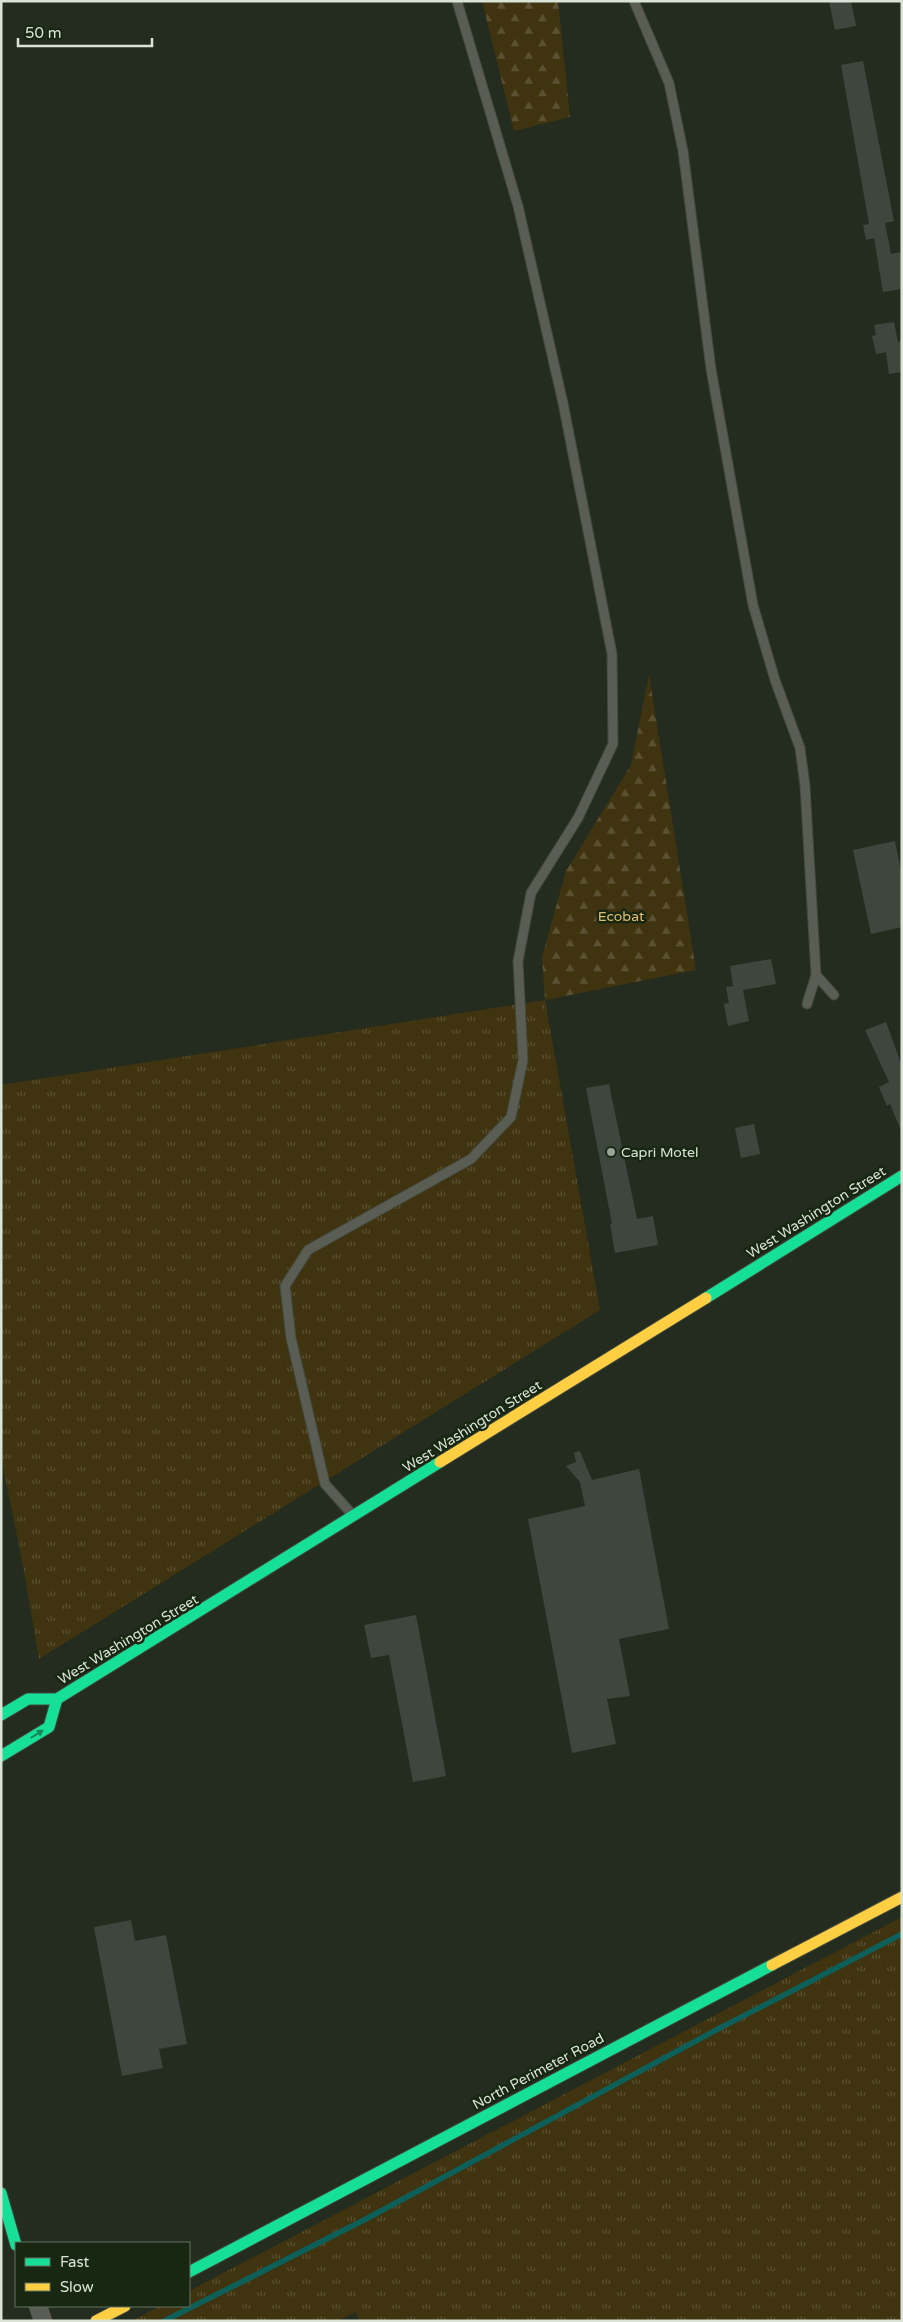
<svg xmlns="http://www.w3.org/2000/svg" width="903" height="2322" viewBox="0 0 903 2322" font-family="'Varela Round',sans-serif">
<defs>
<pattern id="grass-tufts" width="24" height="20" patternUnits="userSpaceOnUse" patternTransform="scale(1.25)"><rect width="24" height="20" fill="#40330f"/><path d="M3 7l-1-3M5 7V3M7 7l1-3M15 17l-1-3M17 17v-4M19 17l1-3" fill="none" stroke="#5b5031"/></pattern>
<pattern id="forest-firs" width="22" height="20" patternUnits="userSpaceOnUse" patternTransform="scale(1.25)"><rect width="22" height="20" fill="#40330f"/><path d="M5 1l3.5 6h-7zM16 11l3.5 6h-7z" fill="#5b5031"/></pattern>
</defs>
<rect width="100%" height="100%" fill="#232c1f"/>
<path fill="url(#grass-tufts)" d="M545,1000l55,310 -561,349 -16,-93 -22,-109v-372z
M902,1917v404h-542l-5,-9 -17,9h-206l28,-15h29v-15z"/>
<path fill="url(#forest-firs)" d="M482,1h76l12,116 -56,14z
M649,675l47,295 -151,30 -3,-43 24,-86 65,-106z"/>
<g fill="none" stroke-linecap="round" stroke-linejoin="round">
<path stroke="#0d605a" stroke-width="5.5" d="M164,2321l202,-102 352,-190 184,-95"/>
</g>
<path fill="#3d473e" d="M829,1h22l5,25 -21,4z
M863,61l31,160 -9,2 6,31 9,-2 2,12v25l-19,3 -9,-54 -8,2 -3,-15 6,-1 -28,-159z
M894,322l4,20 4,-1v31l-13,2 -3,-22 -10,2 -4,-18 4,-1 -2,-10z
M895,841l7,34v52l-31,7 -18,-84z
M771,959l5,25 -33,6 6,31 -21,5 -4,-22 5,-1 -3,-16 7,-1 -3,-20z
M886,1022l16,44v67l-12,-29 -3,2 -8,-19 10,-5 -24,-52z
M609,1084l28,135 16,-3 5,29 -43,8 -5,-29h2l-26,-136z
M754,1124l6,30 -19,4 -6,-30z
M580,1451l12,29 47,-11 30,160 -50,10 11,57 -23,3 9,45 -44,9 -44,-234 57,-13 -5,-24 -14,-16 10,-4 -2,-9z
M416,1615l30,161 -33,6 -24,-127 -18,3 -7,-33z
M131,1920l4,21 31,-6 21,109 -28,5 4,19 -41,8 -28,-149z"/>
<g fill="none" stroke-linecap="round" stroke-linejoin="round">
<defs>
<path id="lane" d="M634,1l35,82 14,68 28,218 42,236 22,75 25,68 5,38 11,189
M807,1004l9,-29 18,20
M351,1513l-26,-29 -34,-146 -6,-52 23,-36 163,-91 40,-42 12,-57 -5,-99 13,-68 47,-75 35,-74 -1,-90 -49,-251 -45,-197 -61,-205"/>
<path id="street" d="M38,2306l5,15"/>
<path id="fast" d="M706,1298l196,-122
M1,1715l27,-16h29l383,-237
M1,1756l48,-29 8,-28
M1,2193l15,52
M189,2272l583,-307"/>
<path id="slow" d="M440,1462l266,-164
M772,1965l130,-68
M96,2321l29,-15"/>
</defs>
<use href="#lane" stroke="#41493d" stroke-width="11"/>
<use href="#street" stroke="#41493d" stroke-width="19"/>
<use href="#fast" stroke="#41493d" stroke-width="13"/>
<use href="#slow" stroke="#41493d" stroke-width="13"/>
<use href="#lane" stroke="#5a5d54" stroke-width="9"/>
<use href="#street" stroke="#5a5d54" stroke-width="18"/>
<use href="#fast" stroke="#16e098" stroke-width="11"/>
<use href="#slow" stroke="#ffcf43" stroke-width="11"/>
</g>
<defs><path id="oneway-solid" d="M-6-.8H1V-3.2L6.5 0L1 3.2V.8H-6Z" transform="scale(1.25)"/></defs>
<use fill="#168454" href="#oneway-solid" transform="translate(37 1734) rotate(-32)"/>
<circle fill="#9aa496" stroke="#172711" stroke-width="2" cx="611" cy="1152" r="5"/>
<g text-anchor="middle" stroke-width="5" stroke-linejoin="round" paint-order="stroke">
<g font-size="14" fill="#e3bd6f" stroke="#172711">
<text x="621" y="921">Ecobat</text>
</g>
<g font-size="14" fill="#dae4d6" stroke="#172711" text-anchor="start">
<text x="621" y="1157">Capri Motel</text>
</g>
<g font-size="14" fill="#dae4d6" stroke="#172711">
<text transform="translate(816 1212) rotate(-32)" y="5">West Washington Street</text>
<text transform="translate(472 1426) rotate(-32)" y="5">West Washington Street</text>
<text transform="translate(128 1639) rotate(-31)" y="5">West Washington Street</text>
<text transform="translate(538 2071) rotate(-28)" y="5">North Perimeter Road</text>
</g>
</g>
<rect width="903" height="2322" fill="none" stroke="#dae4d6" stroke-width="5"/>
<rect x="15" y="2242" width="175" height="65" fill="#172711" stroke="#657360"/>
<rect x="25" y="2258" width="25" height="8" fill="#16e098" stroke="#657360"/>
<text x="60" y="2267" font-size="15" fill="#dae4d6">Fast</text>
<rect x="25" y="2283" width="25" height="8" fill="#ffcf43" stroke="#657360"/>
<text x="60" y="2292" font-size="15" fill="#dae4d6">Slow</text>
<path d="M18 38v8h134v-8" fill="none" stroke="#dae4d6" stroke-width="2.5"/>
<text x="25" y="38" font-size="15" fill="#dae4d6" stroke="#172711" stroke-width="4" paint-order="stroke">50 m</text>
</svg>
